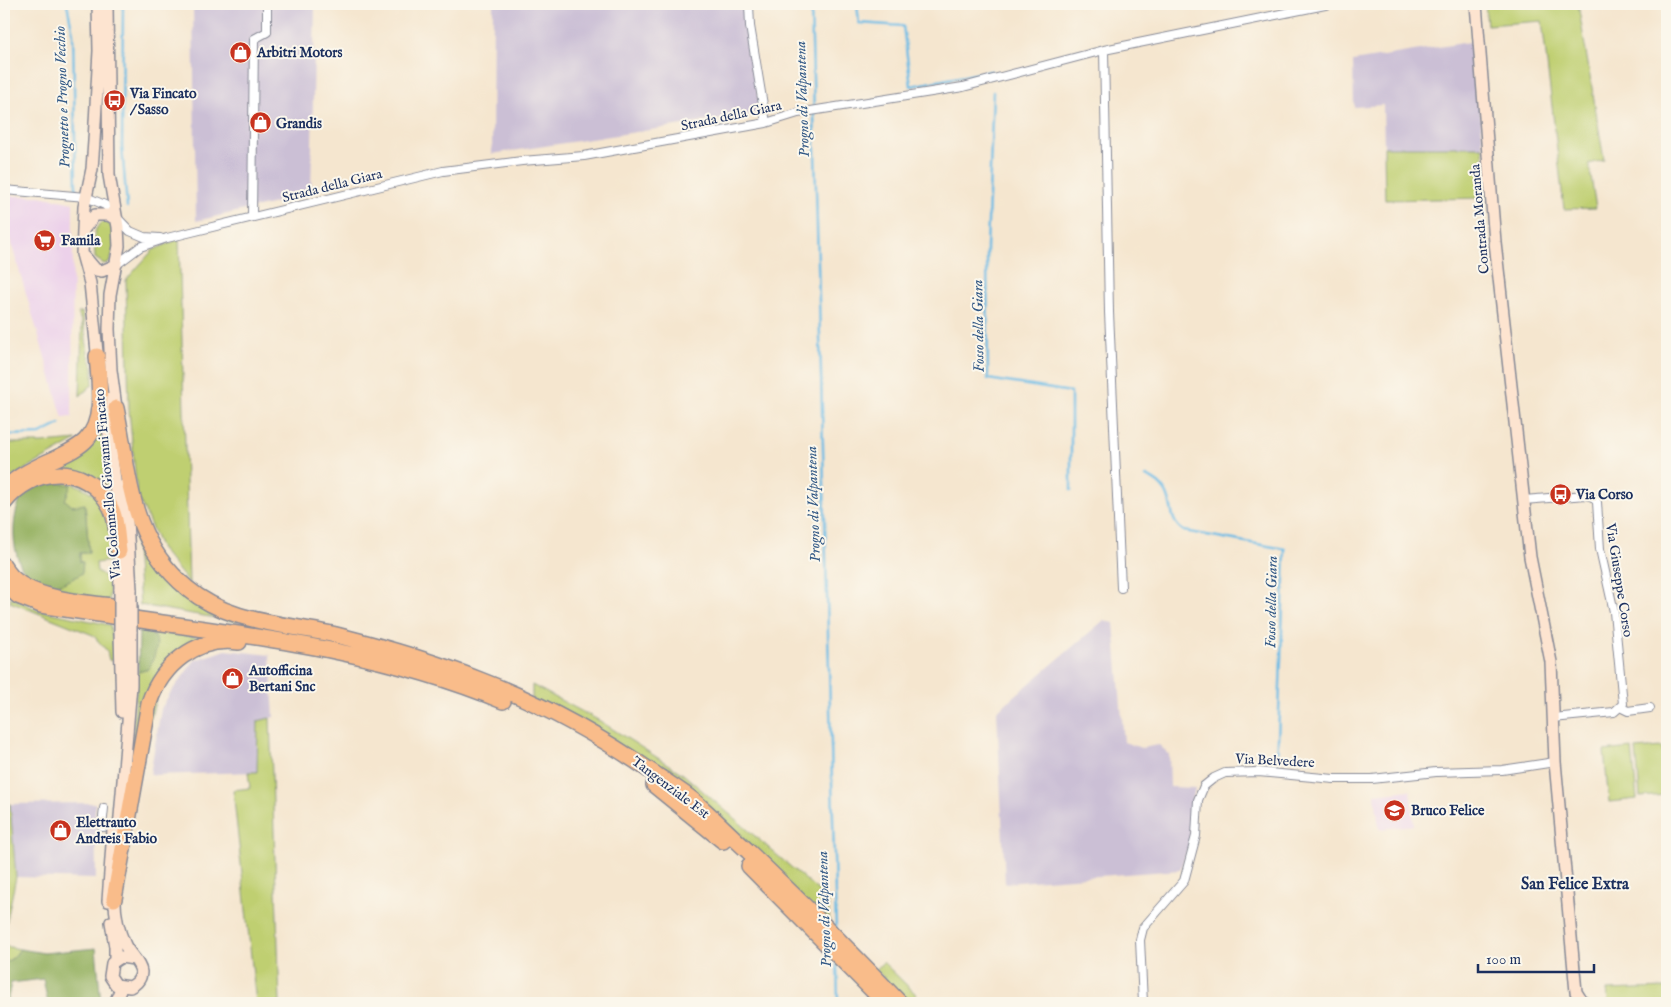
<svg xmlns="http://www.w3.org/2000/svg" width="1671" height="1007" viewBox="0 0 1671 1007" font-family="'IM FELL English',serif">
<rect width="100%" height="100%" fill="#fbf7ec"/>
<filter id="ink" filterUnits="userSpaceOnUse"><feTurbulence type="fractalNoise" baseFrequency=".02" numOctaves="2"/><feDisplacementMap in="SourceGraphic" scale="10" xChannelSelector="R" yChannelSelector="G"/><feConvolveMatrix kernelMatrix="1 2 1 2 8 2 1 2 1" color-interpolation-filters="sRGB"/></filter>
<filter id="wash" filterUnits="userSpaceOnUse"><feTurbulence type="fractalNoise" baseFrequency=".0096" numOctaves="4" result="noise"/><feDisplacementMap in="SourceGraphic" scale="20" xChannelSelector="R" yChannelSelector="G"/><feGaussianBlur stdDeviation="1.12" result="paint"/><feColorMatrix in="noise" values="0 0 0 0 0 0 0 0 0 0 0 0 0 0 0 0 0 1.4 0 .05"/><feComposite in="paint" operator="in"/></filter>
<g filter="url(#wash)">
<rect width="100%" height="100%" fill="#f5e6cf"/>
<path fill="#ecd1ea" d="M4,196h36l33,7 -1,214 -9,1 -59,-199z
M1410,790l4,35 -35,4 -4,-35z"/>
<path fill="#cbbfd5" d="M193,4h122l-4,191 -115,26z
M493,4h252l7,61 9,48 -269,41z
M1475,41l8,106h-99l-1,-42 -29,2 -1,-46z
M1103,621l11,2 10,119 17,6 18,-3 10,9 1,33 25,1 -5,24v30l-10,28 -175,13 -8,-172z
M226,650l44,5 4,62 -16,4 -1,51 -107,3 11,-66 8,-14 26,-35z
M95,803l1,76 -80,-2 -6,-73z"/>
<path fill="#bfcf71" stroke="#6d7f68" d="M1485,4h93l26,156 -15,4 7,44 -32,1 -22,-188 -55,4z
M1384,147h99l3,51 -101,2z
M104,222l7,3c4,11 3,27 -1,37l-6,2 -9,-6c0,-13 -5,-31 9,-36z
M179,239l10,344 -28,-34 -24,-55 -8,-84 -3,-130 27,-30z
M82,312l6,41 5,13v18l-13,12 2,-72 -4,-11z
M103,420l11,79 -65,-29z
M77,440l-73,41v-38h38z
M58,480c48,9 53,33 55,77l-3,4 -14,2 1,8 13,9 -1,21 -67,-12 -16,-9 56,-18h-2v-9h9l-4,-48 -13,1 -30,-22z
M134,519l21,42 84,61 -99,-17z
M11,597l27,13 72,15 5,33 -3,3 -3,-1 -2,-9 -14,-16 -83,-33z
M151,631l66,9 -53,29 -38,139 12,-136 11,-3 6,-33z
M532,685l68,36 83,53 145,125 2,29 -144,-137 -154,-92z
M270,718l10,285h-24l-23,-213 17,-2 -2,-16h9l1,-51z
M1662,747l4,48 -26,2 -4,-48z
M1632,748l5,51 -28,3 -5,-51z
M4,804h6l6,73 -12,57z
M4,946l16,3 -7,9 -9,5z
M883,962l42,41h-16l-33,-33z
M1667,988v15h-59l-1,-13z"/>
<path fill="#97b263" stroke="#597060" d="M58,483l13,2 -6,15 7,6 13,-2 4,49h-9v9h3l-1,11c-69,48 -82,-54 -55,-84 9,-5 21,-5 31,-6z
M139,630c27,4 17,21 10,39l-11,3z
M96,948l5,55h-53l-5,-24 -32,4 -4,20h-3v-40l9,-5 7,-9 24,4z"/>
<g fill="none" stroke-linecap="round" stroke-linejoin="round">
<path stroke="#6abbe5" stroke-width="2.5" d="M67,4l6,30 3,156
M123,4l-1,143 5,60
M811,4l25,925
M857,4l2,19 44,3 8,60 80,-15
M993,92l-6,156 1,131 83,13v98
M4,435l36,-1 20,-10
M1146,476c36,15 16,42 38,55l101,18 -8,218
M4,906v3
M837,962l1,41"/>
</g>
</g>
<g filter="url(#ink)">
<g fill="none" stroke-linecap="round" stroke-linejoin="round">
<defs>
<path id="street" d="M749,4l1,22 16,97
M1104,50l5,262 12,276
M4,190l82,7 19,8 25,26 14,6 16,1
M252,217l2,-178 13,-7v-28
M116,265l24,-18 27,-9 276,-67 79,-10 62,-5 182,-33 32,-10 165,-26 141,-37 226,-46
M1524,500l62,-5 7,2 4,5 3,47 14,63 9,92 -9,8 -61,6
M1620,707l8,4 22,-3
M104,808l-2,19 11,-1
M1143,1003l-3,-63 3,-12 41,-47 12,-45 2,-36 6,-14 10,-8 11,-5 33,-1 76,7h38l64,-7 66,-2 53,-8"/>
<path id="secondary" d="M107,4l2,171 9,52 1,19 -9,49 -1,34 2,41 6,45
M1476,4l19,238 35,315 21,105 4,100 21,230 7,11
M83,230l12,-15h14l8,5
M85,257l11,13 6,1 14,-6
M98,362l-8,-79 -8,-29 2,-47 8,-38 2,-28 5,-90 -1,-47
M104,397l11,83 2,36
M125,485l6,105
M119,544l1,46
M120,631l2,81
M118,841l13,-156v-54
M115,892c-1,19 2,36 10,53 4,9 15,17 16,27 0,7 -5,12 -11,15l-14,-2 -6,-9 2,-13 9,-6 13,2
M108,901l5,-71
M111,922l4,25v13
M115,1003l6,-15"/>
<path id="highway" d="M116,408c14,68 13,132 71,180 44,37 101,35 153,48 47,12 95,26 140,44 63,24 120,56 175,94 13,9 27,17 39,27 19,16 36,34 54,50 52,49 102,100 152,152
M4,491c9,-12 23,-19 37,-26 15,-7 32,-13 44,-24 21,-20 14,-59 12,-85
M4,503c28,-36 81,-42 106,3 7,12 7,31 9,45
M4,566c17,36 90,37 126,42
M4,583l14,13 23,9c155,26 316,35 462,96
M654,785l69,56
M749,866l136,137
M114,899l35,-196c13,-38 47,-67 90,-61"/>
</defs>
<use href="#street" stroke="#888a96" stroke-width="10"/>
<use href="#secondary" stroke="#888a96" stroke-width="14"/>
<use href="#highway" stroke="#888a96" stroke-width="18"/>
<use href="#street" stroke="#fff" stroke-width="8"/>
<use href="#secondary" stroke="#fde4d0" stroke-width="11"/>
<use href="#highway" stroke="#f9bc8a" stroke-width="15"/>
<defs>
<path id="secondary-bridge" d="M120,590v41
M131,590v41"/>
</defs>
<use href="#secondary-bridge" stroke="#888a96" stroke-width="14" stroke-linecap="butt"/>
<use href="#secondary-bridge" stroke="#fde4d0" stroke-width="11"/>
</g>
</g>
<defs>
<symbol id="shop-disc" viewBox="-11 -11 22 22"><circle r="9.5" fill="#c8321e" stroke="#fbf7ec"/><path d="M-5-2.5h2.3a2.7 3.5 0 0 1 5.4 0H5L5.5 6h-11ZM-1.5-2.5h3a1.5 2.3 0 0 0-3 0Z" fill="#fff"/></symbol>
<symbol id="bus-disc" viewBox="-11 -11 22 22"><circle r="9.5" fill="#c8321e" stroke="#fbf7ec"/><path d="M-5-6H5V4H4V6H2V4H-2V6H-4V4H-5ZM-3.5-4V0h7V-4ZM-3.5 1.2v1.5H-2V1.2ZM2 1.2v1.5H3.5V1.2Z" fill="#fff"/></symbol>
<symbol id="supermarket-disc" viewBox="-11 -11 22 22"><circle r="9.5" fill="#c8321e" stroke="#fbf7ec"/><path d="M-6-5.5h2.5l.6 2H6L4.5 2H-2.5L-4.4-4H-6ZM-1.5 3.2a1.3 1.3 0 1 0 .1 0ZM3 3.2a1.3 1.3 0 1 0 .1 0Z" fill="#fff"/></symbol>
<symbol id="school-disc" viewBox="-11 -11 22 22"><circle r="9.5" fill="#c8321e" stroke="#fbf7ec"/><path d="M0-5L7-2L0 1L-7-2ZM-4 1L0 2.5L4 1V4Q0 6-4 4Z" fill="#fff"/></symbol>
</defs>
<g fill-rule="evenodd">
<use href="#shop-disc" x="228" y="40" width="25" height="25"/>
<use href="#bus-disc" x="102" y="88" width="25" height="25"/>
<use href="#shop-disc" x="248" y="110" width="25" height="25"/>
<use href="#supermarket-disc" x="32" y="228" width="25" height="25"/>
<use href="#bus-disc" x="1548" y="482" width="25" height="25"/>
<use href="#shop-disc" x="220" y="666" width="25" height="25"/>
<use href="#school-disc" x="1382" y="798" width="25" height="25"/>
<use href="#shop-disc" x="48" y="818" width="25" height="25"/>
</g>
<g text-anchor="middle" stroke-width="4" stroke-linejoin="round" paint-order="stroke">
<g font-size="14" font-weight="bold" fill="#1b2f5e" stroke="#fbf7ec" text-anchor="start">
<text x="257" y="57">Arbitri Motors</text>
<text x="130" y="98">Via Fincato<tspan x="130" dy="16">/ Sasso</tspan></text>
<text x="276" y="128">Grandis</text>
<text x="61" y="245">Famila</text>
<text x="1576" y="499">Via Corso</text>
<text x="249" y="675">Autofficina<tspan x="249" dy="16">Bertani Snc</tspan></text>
<text x="1411" y="815">Bruco Felice</text>
<text x="76" y="827">Elettrauto<tspan x="76" dy="16">Andreis Fabio</tspan></text>
</g>
<g font-size="14" fill="#1b2f5e" stroke="#fbf7ec">
<text transform="translate(731 115) rotate(-12)" y="5">Strada della Giara</text>
<text transform="translate(332 185) rotate(-14)" y="5">Strada della Giara</text>
<text transform="translate(1479 219) rotate(-95)" y="5">Contrada Moranda</text>
<text transform="translate(107 484) rotate(-95)" y="5">Via Colonnello Giovanni Fincato</text>
<text transform="translate(1620 580) rotate(81)" y="5">Via Giuseppe Corso</text>
<text transform="translate(1275 760) rotate(3)" y="5">Via Belvedere</text>
<text transform="translate(671 787) rotate(37)" y="5">Tangenziale Est</text>
</g>
<g font-size="15" font-style="italic" fill="#335986" stroke="#fbf7ec">
<text transform="translate(62 97) rotate(-92)" y="5">Prognetto e Progno Vecchio</text>
<text transform="translate(802 99) rotate(-92)" y="5">Progno di Valpantena</text>
<text transform="translate(978 326) rotate(-91)" y="5">Fosso della Giara</text>
<text transform="translate(813 504) rotate(-92)" y="5">Progno di Valpantena</text>
<text transform="translate(1271 602) rotate(-89)" y="5">Fosso della Giara</text>
<text transform="translate(824 909) rotate(-92)" y="5">Progno di Valpantena</text>
</g>
<g font-size="16" font-weight="bold" fill="#1b2f5e" stroke="#fbf7ec">
<text x="1575" y="889">San Felice Extra</text>
</g>
</g>
<rect width="1671" height="1007" fill="none" stroke="#fbf7ec" stroke-width="20"/>
<path d="M1478 964v8h116v-8" fill="none" stroke="#1b2f5e" stroke-width="2.5"/>
<text x="1486" y="964" font-size="15" fill="#1b2f5e" stroke="#fbf7ec" stroke-width="4" paint-order="stroke">100 m</text>
</svg>
